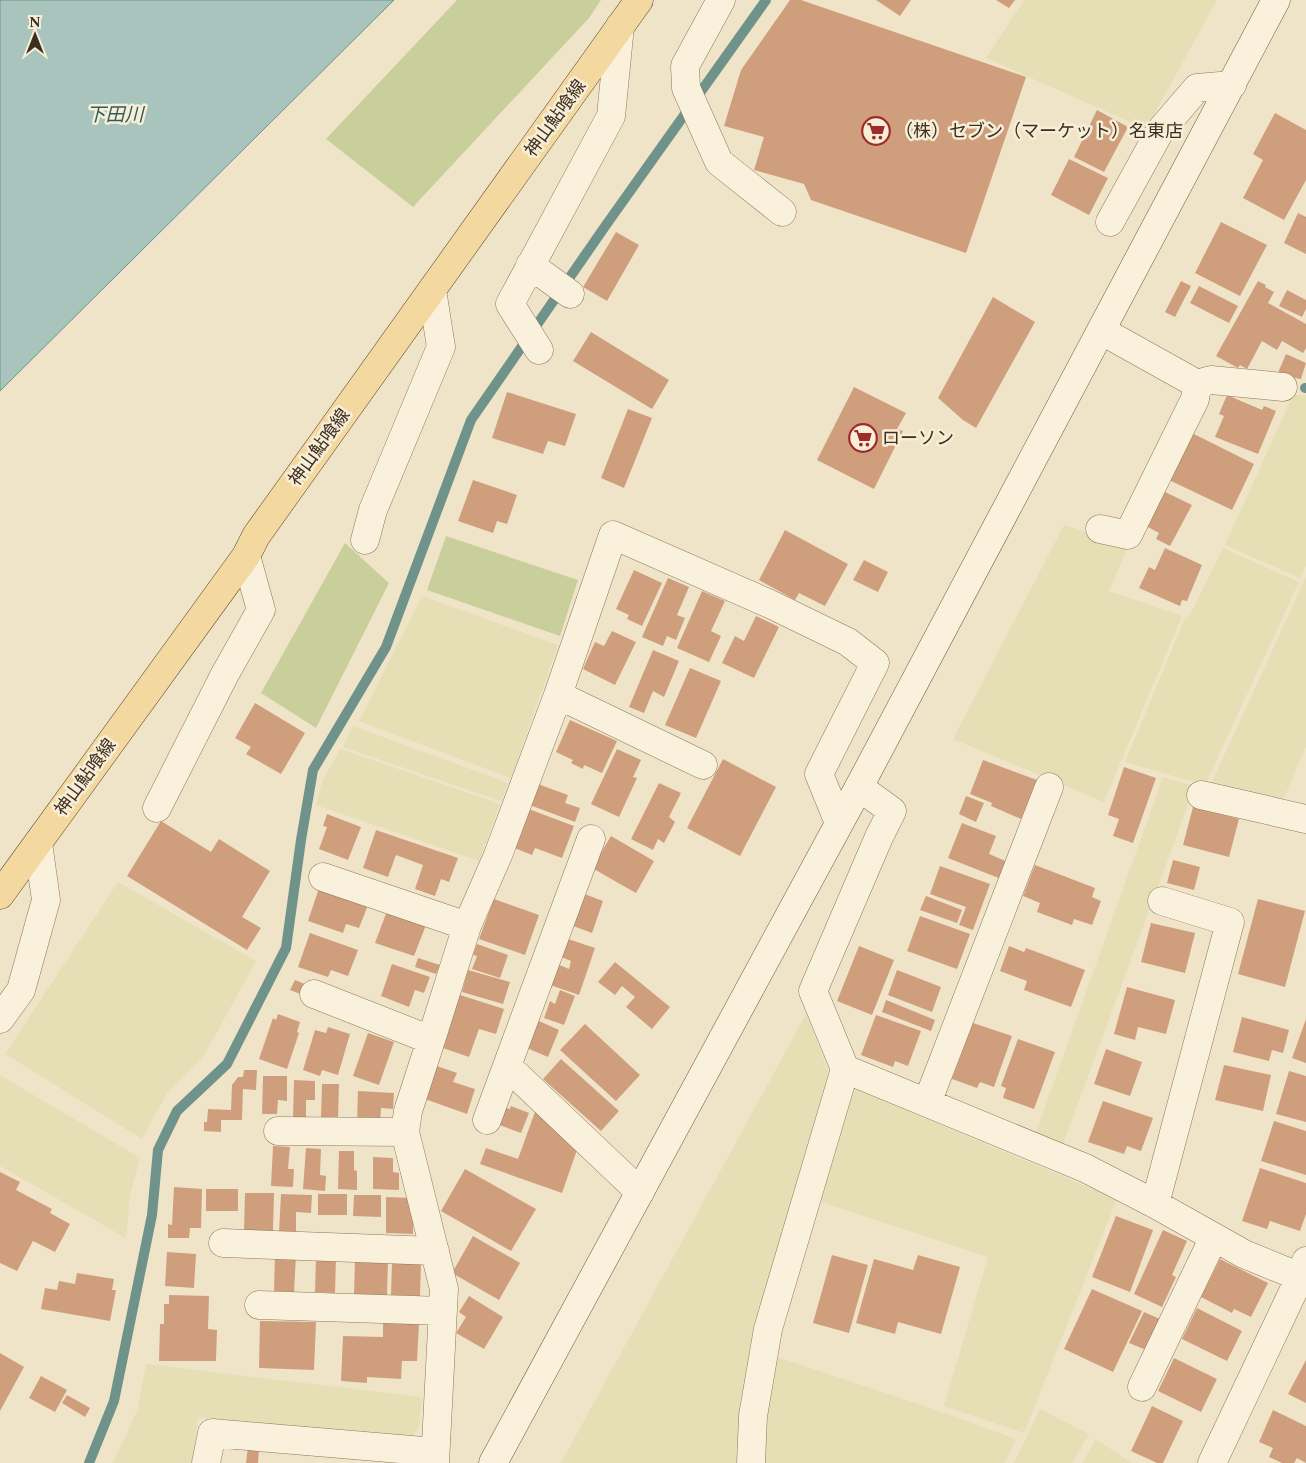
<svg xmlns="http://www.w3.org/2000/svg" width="1306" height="1463" viewBox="0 0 1306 1463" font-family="Spectral,'Noto Sans JP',serif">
<rect width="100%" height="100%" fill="#f0e4c8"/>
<path fill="#e6deb5" d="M1024,0h193l-71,129 -160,-71z
M1293,395h13v171l-6,12 -75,-33z
M1064,525l27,8 -2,6 38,10 -18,42 73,25 -78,186 -151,-63z
M1223,548l76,34 -94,203 -80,-23 60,-144 5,-3z
M1306,577v170l-25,57 -71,-18z
M422,596l136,49 -47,133 -152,-57z
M353,726l155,57 -7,18 -158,-54z
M340,749l160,55 -21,57 -163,-56 6,-23z
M1163,777l32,9 -133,361 -27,-12z
M118,882l138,79 -51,93 -38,39 -25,46 -137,-85z
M806,1014l25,64 -90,385h-180z
M0,1075l140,83 -10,37 -4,43 -126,-72z
M852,1088l265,111 -93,234 -80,-27 44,-149 -167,-55z
M774,1356l162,54 80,29 -11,24h-241l1,-52z
M146,1364l276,33 -3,31 -8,10 -213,-21 -5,46h-80l24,-52z
M1040,1409l49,25 -17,29h-58z
M1096,1439l35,24h-49z"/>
<path fill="#c9cf9b" d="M457,0h144l-12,18 -176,189 -87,-68z
M446,536l132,44 -18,56 -133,-46z
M345,543l44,40 -73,145 -55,-35z"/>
<path fill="#a9c4bc" stroke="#6f938a" d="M0,0h394l-394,391z"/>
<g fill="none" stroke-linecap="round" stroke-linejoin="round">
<path stroke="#6f938a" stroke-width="10" d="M1305,388h1
M89,1463l25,-62 38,-186 6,-65 19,-39 50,-47 59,-116 15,-108 12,-70 73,-123 85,-227 135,-195 160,-225"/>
</g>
<path fill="#cf9f7d" d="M790,0h11l225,77 -60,176 -155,-53 -7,-16 -50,-14 10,-33 -40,-11 17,-56z
M876,0h35l-11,16z
M996,0h19l-6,8z
M1097,110l31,17 -24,45 -30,-15z
M1275,113l31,17v50l-22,40 -41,-22 20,-38 -10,-6z
M1069,159l39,19 -19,37 -38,-20z
M1298,213l8,4v37l-22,-11z
M1221,222l46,23 -27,51 -45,-23z
M616,232l23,13 -32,56 -24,-14z
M1181,281l10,5 -16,31 -10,-5z
M1258,281l8,4 -1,2 9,5 -6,11 38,21v24l-3,5 -21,-12 -5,9 -15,-9 -15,28 -7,-4 -2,3 -22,-12z
M1199,286l39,20 -9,17 -39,-20z
M1287,290l19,10v9l-4,8 -23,-11z
M993,297l42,25 -59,106 -13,-8 -25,-22z
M591,332l78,48 -17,29 -79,-48z
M1286,354l20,9 -5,16 -24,-4z
M854,387l52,26 -9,16 6,2 -29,58 -57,-29z
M507,392l69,22 -11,32 -17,-5 -5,13 -51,-16z
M1227,395l35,15 2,-4 12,5 -18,43 -43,-17 9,-21 -5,-2z
M628,409l24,9 -28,70 -23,-10z
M1192,433l62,31 -22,46 -63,-30z
M473,480l44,15 -10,29 -10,-3 -4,12 -35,-12z
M1163,491l29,14 -22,41 -14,-7 3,-6 -13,-7z
M785,530l63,34 -23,42 -26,-13 -4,7 -36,-20z
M1165,548l37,17 -15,36 -5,-1 -2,6 -41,-18 10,-21 6,3z
M864,560l24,12 -10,20 -25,-12z
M634,570l28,13 -20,43 -15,-7 2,-4 -13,-6z
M668,578l21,9 -12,28 8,3 -9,22 -9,-4 -4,10 -21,-9z
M702,591l23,10 -14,30 10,5 -12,26 -32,-14z
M756,616l23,11 -25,51 -32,-15 13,-27 9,5z
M612,631l24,11 -21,43 -32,-16 12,-27 9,4z
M653,650l26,11 -15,36 -11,-6 -9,22 -15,-6z
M690,668l31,13 -25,57 -31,-13z
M255,703l50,30 -24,41 -35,-20 5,-7 -16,-9z
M570,720l47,21 -15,32 -18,-8 -1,4 -12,-6 2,-3 -17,-8z
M617,749l24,11 -8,17 4,1 -18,39 -28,-13z
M723,759l53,28 -36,69 -53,-28z
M983,760l54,20 -16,39 -30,-13 1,-3 -22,-9z
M1124,767l32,11 -23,65 -20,-7 6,-17 -11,-4z
M535,783l33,12 -3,8 15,5 -5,14 -48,-18z
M659,783l22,10 -12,24 6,5 -11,21 -6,-4 -5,11 -22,-11z
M966,796l18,7 -8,19 -17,-8z
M1193,807l46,12 -10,38 -46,-12z
M526,808l48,18 -12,32 -27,-10 -3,7 -20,-8z
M327,814l34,13 -13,33 -29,-11 8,-22 -4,-1z
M161,821l50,31 8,-13 51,32 -28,46 19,11 -14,22 -120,-74z
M962,823l34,13 -7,18 19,8 -7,17 -53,-21z
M376,830l82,28 -9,24 -8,-3 -6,17 -20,-7 8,-24 -27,-10 -8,22 -25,-9z
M611,836l43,25 -18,32 -44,-25z
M1173,860l27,7 -6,23 -27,-7z
M1035,865l60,23 -3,9 9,4 -9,24 -18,-6 -2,6 -35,-13 3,-9 -17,-7z
M940,866l50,18 -17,46 -14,-5 7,-18 -36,-13z
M319,888l49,17 -9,23 -13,-4 -3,9 -35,-12z
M579,892l24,9 -11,32 -24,-9z
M926,896l36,14 -5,13 -37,-13z
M494,899l45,16 -14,40 -46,-16z
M1258,899l47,12 -20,76 -47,-13z
M387,911l39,14 -12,31 -39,-13z
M920,916l50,18 -13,35 -50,-18z
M1151,923l44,10 -10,40 -44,-11z
M310,933l48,17 -10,26 -17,-6 -3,7 -30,-10z
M565,938l30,10 -16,47 -29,-10 7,-21 12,5 2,-8 -12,-5z
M477,944l31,11 -8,23 -28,-9 5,-13 -4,-1z
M859,946l35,14 -22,55 -35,-14z
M1009,946l15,6 2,-4 59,22 -14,37 -47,-17 3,-9 -27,-10z
M418,958l22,7 -4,9 -21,-7z
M615,962l55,45 -18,22 -26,-22 9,-10 -13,-11 -7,9 -17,-13z
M392,964l38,13 -6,16 -9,-3 -6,17 -28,-11z
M468,970l42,12 -7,22 -41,-12z
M897,970l44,17 -9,25 -44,-17z
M295,980l12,5 -4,10 -13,-5z
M1127,987l48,13 -9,34 -28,-7 -3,13 -21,-6z
M560,990l15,6 -11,29 -20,-7 6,-17 5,3z
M457,994l47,15 -8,25 -17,-5 -10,28 -29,-10z
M886,1000l49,20 -4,11 -49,-19z
M278,1014l22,8 -3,10 2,1 -12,36 -28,-10 14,-41 3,2z
M876,1015l45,16 -13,35 -13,-5 -2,6 -32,-12z
M1242,1017l47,13 -6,23 -11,-3 -3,11 -36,-9z
M1306,1019v44l-14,-5z
M539,1021l20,9 -11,27 -21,-9z
M973,1023l39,13 -18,51 -14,-5 -3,6 -25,-9z
M585,1024l55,51 -24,26 -56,-51z
M328,1027l22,7 -12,41 -16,-5 -2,6 -17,-6 12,-40 11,3z
M368,1033l26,9 -15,43 -26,-9z
M1018,1039l37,13 -21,57 -31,-11 3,-10 -5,-2z
M1106,1049l36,13 -12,34 -36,-12z
M561,1059l58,52 -18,20 -58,-52z
M434,1065l23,8 -4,9 22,7 -8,25 -45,-16z
M1224,1065l47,10 -8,36 -48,-11z
M244,1070h13l-1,20 -13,-1 -1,31h-21v12l-17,-1v-9h3l1,-13 23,1 1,-25 6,-8h5z
M1289,1071l17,5v46l-30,-8z
M263,1076h24v25l-9,-1 -1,14h-15z
M294,1080l21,1v19h-9v18h-13z
M322,1084h17l-1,35 -17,-1z
M358,1091l36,2 -1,16 -12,-1 -1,15 -23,-1z
M1103,1101l50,17 -12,33 -14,-5 -3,8 -36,-12z
M511,1106l18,7 -8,20 -24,-9 6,-17 7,2z
M536,1109l42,38 -16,46 -82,-29 6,-16 32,11z
M1274,1121l32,10v44l-45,-14z
M273,1146l17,1 -2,22h6l-1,18 -22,-1z
M306,1148l15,1 -1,26 6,1 -1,15 -22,-2z
M339,1151h15v19l3,1v19l-19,-1z
M373,1157l20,1v14l6,1v17l-26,-1z
M1260,1168l46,15v31l-6,17 -30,-10 -3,8 -25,-8z
M465,1169l71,40 -25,42 -70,-40z
M0,1172l20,10 -4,8 36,19 -2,4 20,11 -15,28 -22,-11 -16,30 -17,-8z
M174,1187l28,2 -1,39h-11l-1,10h-21v-14l4,1z
M206,1189h32v22h-32z
M245,1193h29l-1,38 -29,-1z
M281,1194l31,1 -1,18 -15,-1v21l-17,-1z
M318,1194h29v21h-29z
M354,1195h27v22l-28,-1z
M386,1197l27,1v36l-27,-1z
M1116,1216l37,14 -23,62 -38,-15z
M1163,1230l24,11 -15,34 4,2 -14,30 -28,-13z
M473,1236l47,27 -21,37 -47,-27z
M167,1252l29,2 -2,34 -29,-2z
M275,1255h21l-2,37 -20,-1z
M832,1255l36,10 -19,68 -36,-10z
M918,1255l42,12 -19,67 -43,-12 -3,12 -39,-11 18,-64 39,11z
M316,1257l20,1 -1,35 -20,-1z
M355,1259l33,1 -1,35h-33z
M1220,1259l48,24 -17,34 -17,-8 -2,4 -31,-16z
M392,1262l29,1 -1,33 -29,-1z
M77,1273l37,6 -2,11h4l-6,31 -69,-12 4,-21 12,2 2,-9 16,3z
M1092,1289l50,22 -29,61 -49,-23z
M169,1295l40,1 -1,33 9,1 -1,31h-57l1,-37h4v-20h5z
M469,1296l34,21 -19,32 -28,-16 10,-16 -7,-5z
M1197,1308l45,23 -15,30 -45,-22z
M1144,1312l16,7 -14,31 -17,-7z
M260,1321l56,1 -2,48 -55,-2z
M383,1323l36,1 -2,37h-15l-1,18 -34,-2v6l-26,-2 2,-45 40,1z
M0,1353l24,14 -24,44z
M1174,1358l43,21 -16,33 -43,-21z
M1306,1360v43l-18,-9z
M41,1376l26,14 -12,22 -26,-14z
M67,1395l23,13 -5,9 -23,-14z
M1152,1406l31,15 -20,42h-6l-26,-12z
M1273,1410l33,16v37l-9,-5 -3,5h-12l-13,-6 4,-9 -14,-6z
M248,1447l11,1 -1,15h-12z"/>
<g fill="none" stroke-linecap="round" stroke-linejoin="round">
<defs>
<path id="street" d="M721,0l-36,66 1,22 33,74 63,50
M1110,222l50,-91 37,-43 35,-3
M530,265l40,29
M1102,331l95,53 14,-4 72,7
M539,350l-29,-46 101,-188 9,-90
M1100,529l28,6 67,-136 2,-15
M365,540l8,-30 68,-163 -9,-57
M703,765l-145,-70 55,-160 157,69 78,38 27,21 -56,111 20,49
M859,787l33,24 -13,26 -66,154 32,78 240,99 70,36 89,50 56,23h6
M1201,795l105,24
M157,808l68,-134 36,-64 -15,-54
M323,877l144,49 31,-71 60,-160
M314,994l117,46 36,-114
M0,1019l21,-29 25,-90 -8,-57
M507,1066l84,-227
M927,1103l122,-316
M487,1120l20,-54 133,126
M278,1131l127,1 3,-21 23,-71
M405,1132l39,157 -9,174
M1155,1204l75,-282 -68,-21
M223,1243l212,8
M259,1305l184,6
M1142,1387l72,-150
M206,1463l6,-30 223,19
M751,1463l2,-47 15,-87 77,-260
M1212,1463l88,-186 6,-16"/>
<path id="secondary" d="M493,1463l366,-676 417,-787"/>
<path id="primary" d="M0,895l246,-339 10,-20 383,-536"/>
</defs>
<use href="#street" stroke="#8d765c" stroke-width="29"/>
<use href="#secondary" stroke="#6f573f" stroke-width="29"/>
<use href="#primary" stroke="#5b4430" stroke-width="29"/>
<use href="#street" stroke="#faf1dc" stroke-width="28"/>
<use href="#secondary" stroke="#faf1dc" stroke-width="28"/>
<use href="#primary" stroke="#f3d9a0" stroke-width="28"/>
</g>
<defs>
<symbol id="supermarket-ring" viewBox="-11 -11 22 22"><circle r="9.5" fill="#f7eed8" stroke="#9e2a2b" stroke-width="1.5"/><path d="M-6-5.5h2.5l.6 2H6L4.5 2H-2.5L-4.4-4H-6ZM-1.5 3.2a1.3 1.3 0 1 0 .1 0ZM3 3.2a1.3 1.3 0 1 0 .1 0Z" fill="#9e2a2b"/></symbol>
</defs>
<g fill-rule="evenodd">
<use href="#supermarket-ring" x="860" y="115" width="32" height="32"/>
<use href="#supermarket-ring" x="847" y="422" width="32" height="32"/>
</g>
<g text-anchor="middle" stroke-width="5" stroke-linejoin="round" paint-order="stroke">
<g font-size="18" fill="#3d2e20" stroke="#f7eed8">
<text transform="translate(555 118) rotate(-54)" y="6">神山鮎喰線</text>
<text transform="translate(319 447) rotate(-54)" y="6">神山鮎喰線</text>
<text transform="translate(85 777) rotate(-54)" y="6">神山鮎喰線</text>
</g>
<g font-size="18" fill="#3d2e20" stroke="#f7eed8" text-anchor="start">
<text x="895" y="137">（株）セブン（マーケット）名東店</text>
<text x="882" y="444">ローソン</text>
</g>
<g font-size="19" font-style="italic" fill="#2f5d5a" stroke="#f7eed8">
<text x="115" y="121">下田川</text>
</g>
</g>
<g transform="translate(35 35)" stroke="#f7eed8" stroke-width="4" paint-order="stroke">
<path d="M0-4L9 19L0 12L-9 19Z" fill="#3d2e20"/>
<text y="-8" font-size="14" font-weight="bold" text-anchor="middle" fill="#3d2e20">N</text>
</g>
</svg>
